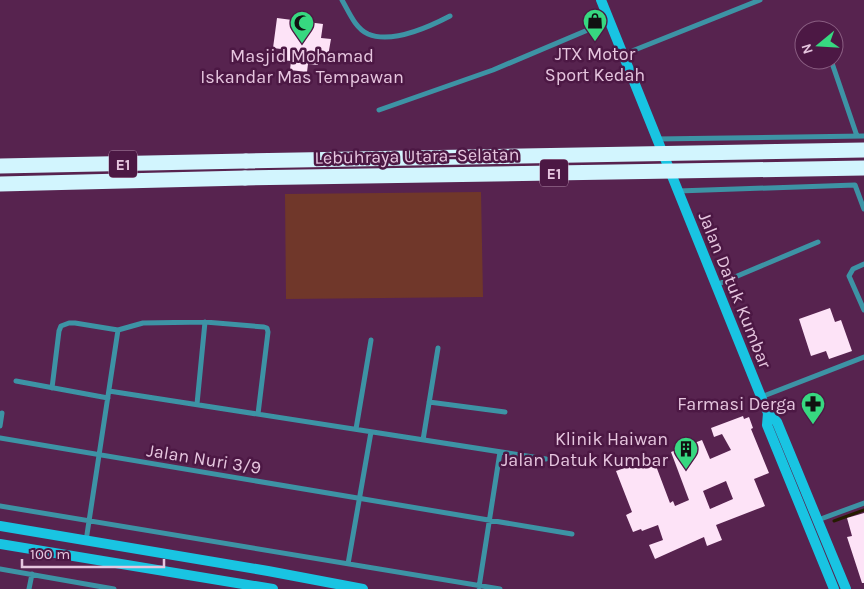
<svg xmlns="http://www.w3.org/2000/svg" width="864" height="589" viewBox="0 0 864 589" font-family="Karla,sans-serif">
<rect width="100%" height="100%" fill="#57234f"/>
<path fill="#70372a" d="M481,192l2,105 -197,2 -1,-105z"/>
<g fill="none" stroke-linecap="round" stroke-linejoin="round">
<path stroke="#251c00" stroke-width="3" d="M834,521l30,-11"/>
</g>
<path fill="#fde3f7" fill-rule="evenodd" d="M277,18l46,6 -2,14 10,1 -3,17 -9,-2 -1,11 -10,-1 -1,8 -17,-2 1,-9 -11,-1 1,-11 -8,-1z
M830,308l5,14 6,-2 11,31 -23,8 -3,-8 -15,5 -12,-37z
M743,416l1,3 5,-2 4,11 -2,1 18,44 -15,6 11,27 -49,19 6,15 -15,6 -3,-9 -49,22 -6,-14 14,-5 -5,-15 -16,6 -1,-2 -8,3 -7,-17 6,-3 -16,-41 37,-13 17,45 3,-2 2,5 14,-6 -18,-48 31,-12 8,19 21,-9 -9,-16 -8,3 -3,-9zM726,481l7,18 -23,10 -7,-18z
M864,513v70h-2l-15,-46 5,-1 -5,-18z"/>
<g fill="none" stroke-linecap="round" stroke-linejoin="round">
<path stroke="#3d93a5" stroke-width="5" d="M342,0c7,12 13,28 26,34 24,10 61,-7 82,-18
M622,55l138,-55
M832,63l25,73
M379,110l114,-40 116,-49
M656,139l208,-3
M678,191l177,-6 9,24
M864,264l-11,5 -4,7 15,34
M716,285l102,-43
M16,381l92,17
M52,388l7,-57 2,-5 8,-3h6l43,7 25,-7 62,-1 59,5 3,1 1,4 -10,82
M109,391l437,68
M761,397l103,-40
M429,402l76,10
M197,404l8,-82
M0,426l2,-13
M356,429l15,-89
M0,438l572,96
M423,440l15,-92
M0,506l500,83
M818,520l46,-17
M86,541l32,-211
M348,564l23,-132
M0,569l114,20
M479,587l21,-135
M29,589l3,-15"/>
<path stroke="#19c4e2" stroke-width="10" d="M601,0l163,404 4,9 9,9 69,167
M768,413l-1,12 67,164
M0,526l268,45 95,18
M0,544l273,45"/>
<path stroke="#d2f5fe" stroke-width="15" d="M0,166l246,-5
M0,184l245,-6"/>
<path stroke="#d2f5fe" stroke-width="15" d="M246,161l618,-11
M245,178l619,-10"/>
</g>
<defs>
<symbol id="shop-pin" viewBox="-11 -11 22 30"><path d="M0 17L-7.5 6A9.5 9.5 0 1 1 7.5 6Z" fill="#37d880" stroke="#4c1844"/><path d="M-5-2.5h2.3a2.7 3.5 0 0 1 5.4 0H5L5.5 6h-11ZM-1.5-2.5h3a1.5 2.3 0 0 0-3 0Z" fill="#111"/></symbol>
<symbol id="mosque-pin" viewBox="-11 -11 22 30"><path d="M0 17L-7.5 6A9.5 9.5 0 1 1 7.5 6Z" fill="#37d880" stroke="#4c1844"/><path d="M3.5-4.9A6 6 0 1 0 3.5 4.9A5 5 0 1 1 3.5-4.9Z" fill="#111"/></symbol>
<symbol id="pharmacy-pin" viewBox="-11 -11 22 30"><path d="M0 17L-7.5 6A9.5 9.5 0 1 1 7.5 6Z" fill="#37d880" stroke="#4c1844"/><path d="M-2-6h4v4h4v4h-4v4h-4v-4h-4v-4h4Z" fill="#111"/></symbol>
<symbol id="building-pin" viewBox="-11 -11 22 30"><path d="M0 17L-7.5 6A9.5 9.5 0 1 1 7.5 6Z" fill="#37d880" stroke="#4c1844"/><path d="M-4-6H4V6H1V3H-1V6H-4ZM-2.5-4.3h1.7v1.8h-1.7ZM.8-4.3h1.7v1.8H.8ZM-2.5-1h1.7V.8h-1.7ZM.8-1h1.7V.8H.8Z" fill="#111"/></symbol>
</defs>
<g fill-rule="evenodd">
<use href="#shop-pin" x="581" y="7" width="28" height="38"/>
<use href="#mosque-pin" x="288" y="9" width="28" height="38"/>
<use href="#pharmacy-pin" x="799" y="390" width="28" height="38"/>
<use href="#building-pin" x="672" y="435" width="28" height="38"/>
</g>
<g text-anchor="middle" stroke-width="5" stroke-linejoin="round" paint-order="stroke">
<g fill="#4c1844" stroke="#b892b0" stroke-width="1">
<rect x="109" y="150.5" width="28" height="27" rx="4"/>
<rect x="540" y="159.5" width="28" height="27" rx="4"/>
</g>
<g font-size="16" font-weight="bold" fill="#e6c6df">
<text x="123" y="170">E1</text>
<text x="554" y="179">E1</text>
</g>
<g font-size="18" fill="#e6c6df" stroke="#4c1844">
<text x="595" y="60">JTX Motor<tspan x="595" dy="21">Sport Kedah</tspan></text>
<text x="302" y="62">Masjid Mohamad<tspan x="302" dy="21">Iskandar Mas Tempawan</tspan></text>
<text x="796" y="410" text-anchor="end">Farmasi Derga</text>
<text x="668" y="445" text-anchor="end">Klinik Haiwan<tspan x="668" dy="21">Jalan Datuk Kumbar</tspan></text>
</g>
<g font-size="18" fill="#e6c6df" stroke="#4c1844">
<text transform="translate(417 156) rotate(-1)" y="6">Lebuhraya Utara–Selatan</text>
<text transform="translate(735 290) rotate(68)" y="6">Jalan Datuk Kumbar</text>
<text transform="translate(204 459) rotate(9)" y="6">Jalan Nuri 3/9</text>
</g>
</g>
<g transform="translate(819 45) rotate(252)"><circle r="24" fill="#4c1844" stroke="#8a5e82"/>
<path d="M0-4L9 19L0 12L-9 19Z" fill="#37d880"/>
<text y="-8" font-size="14" font-weight="bold" text-anchor="middle" fill="#e6c6df">N</text>
</g>
<path d="M22 559v8h142v-8" fill="none" stroke="#e6c6df" stroke-width="2.5"/>
<text x="30" y="559" font-size="15" fill="#e6c6df" stroke="#4c1844" stroke-width="4" paint-order="stroke">100 m</text>
</svg>
